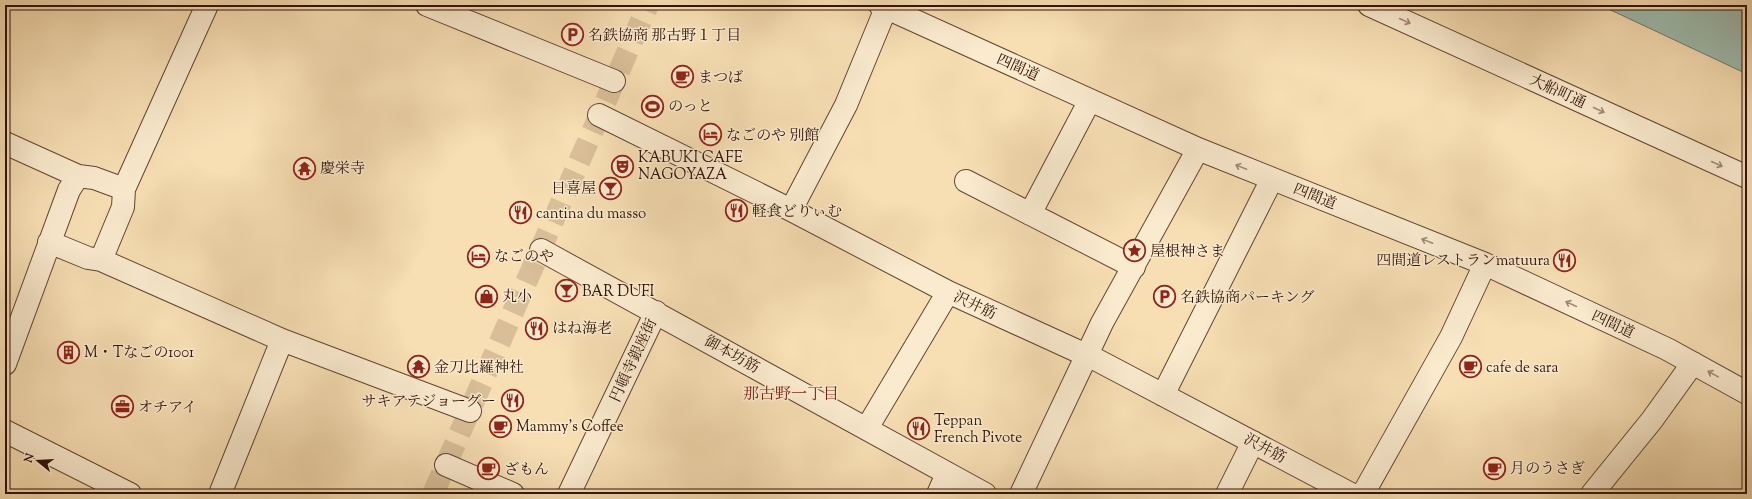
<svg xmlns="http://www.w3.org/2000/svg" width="1752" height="499" viewBox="0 0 1752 499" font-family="'Sorts Mill Goudy','Noto Serif JP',serif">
<rect width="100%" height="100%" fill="#f7deb3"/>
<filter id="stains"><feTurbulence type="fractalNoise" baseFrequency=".005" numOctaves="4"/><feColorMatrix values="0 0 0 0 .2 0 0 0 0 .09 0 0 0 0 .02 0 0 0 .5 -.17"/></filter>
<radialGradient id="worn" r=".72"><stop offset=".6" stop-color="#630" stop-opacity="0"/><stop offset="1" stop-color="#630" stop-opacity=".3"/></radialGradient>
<path fill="#9dbcaf" stroke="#72786b" d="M1600,5h147v69z"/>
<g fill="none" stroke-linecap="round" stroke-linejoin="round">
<path stroke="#d9bf99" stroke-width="22" stroke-dasharray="22 11" stroke-linecap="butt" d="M433,494l215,-489"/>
<defs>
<path id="minor" d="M427,5l187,76
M880,5l318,144 287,115 182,85 80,44
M1369,5l378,172
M599,115l192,95 157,82 149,68 254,134
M5,143l73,33
M966,181l168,86
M791,210l55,-105 40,-97
M1030,214l60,-114
M49,242l39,16 13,2 181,80 188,71
M541,250l444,244
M101,260l22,-53 1,-18
M5,364l64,-174 9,-14 16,2 30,11 83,-184
M1163,395l109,-216
M867,428l81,-136
M5,431l125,63
M446,465l67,29
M220,494l62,-154
M569,494l87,-182
M938,494l9,-20
M1021,494l81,-171 96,-174
M1227,494l26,-52
M1363,494l88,-157 34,-73
M1592,494l60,-74 41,-57"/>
</defs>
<use href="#minor" stroke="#624531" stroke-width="24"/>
<use href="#minor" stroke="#faeace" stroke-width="22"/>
</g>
<defs><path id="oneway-shaft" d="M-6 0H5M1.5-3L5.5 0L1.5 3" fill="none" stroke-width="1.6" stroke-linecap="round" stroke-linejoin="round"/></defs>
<g stroke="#a08974">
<use href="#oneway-shaft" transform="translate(1405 21) rotate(25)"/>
<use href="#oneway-shaft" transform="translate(1599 110) rotate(25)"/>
<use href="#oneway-shaft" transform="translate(1717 164) rotate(25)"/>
<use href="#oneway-shaft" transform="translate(1241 167) rotate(-158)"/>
<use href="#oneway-shaft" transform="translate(1427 241) rotate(-158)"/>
<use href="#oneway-shaft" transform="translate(1571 304) rotate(-155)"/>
<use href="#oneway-shaft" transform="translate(1713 374) rotate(-151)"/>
</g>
<defs>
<symbol id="parking-ring" viewBox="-11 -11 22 22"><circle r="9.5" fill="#faeace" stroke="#8f2418" stroke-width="1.5"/><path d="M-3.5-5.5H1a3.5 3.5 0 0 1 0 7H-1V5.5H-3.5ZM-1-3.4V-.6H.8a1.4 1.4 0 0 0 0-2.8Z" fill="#8f2418"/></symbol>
<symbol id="cafe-ring" viewBox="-11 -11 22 22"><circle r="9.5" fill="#faeace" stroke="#8f2418" stroke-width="1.5"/><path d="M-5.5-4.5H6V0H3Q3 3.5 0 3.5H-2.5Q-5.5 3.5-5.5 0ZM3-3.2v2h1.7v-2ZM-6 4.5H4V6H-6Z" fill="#8f2418"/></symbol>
<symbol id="stadium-ring" viewBox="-11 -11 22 22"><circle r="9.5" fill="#faeace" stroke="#8f2418" stroke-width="1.5"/><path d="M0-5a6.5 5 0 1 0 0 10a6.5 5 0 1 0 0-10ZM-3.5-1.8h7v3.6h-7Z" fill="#8f2418"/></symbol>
<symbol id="hotel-ring" viewBox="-11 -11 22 22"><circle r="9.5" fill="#faeace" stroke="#8f2418" stroke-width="1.5"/><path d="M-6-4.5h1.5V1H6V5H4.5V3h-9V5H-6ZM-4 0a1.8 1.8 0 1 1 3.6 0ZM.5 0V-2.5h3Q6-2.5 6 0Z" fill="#8f2418"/></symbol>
<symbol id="theatre-ring" viewBox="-11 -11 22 22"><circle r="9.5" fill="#faeace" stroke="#8f2418" stroke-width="1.5"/><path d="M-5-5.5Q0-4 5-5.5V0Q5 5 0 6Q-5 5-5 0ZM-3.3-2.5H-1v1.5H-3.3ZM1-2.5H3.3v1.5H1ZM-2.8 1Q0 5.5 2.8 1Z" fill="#8f2418"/></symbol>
<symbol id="temple-ring" viewBox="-11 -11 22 22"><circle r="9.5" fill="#faeace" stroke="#8f2418" stroke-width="1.5"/><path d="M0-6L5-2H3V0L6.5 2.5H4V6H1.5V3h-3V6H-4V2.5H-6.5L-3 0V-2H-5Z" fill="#8f2418"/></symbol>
<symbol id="bar-ring" viewBox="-11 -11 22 22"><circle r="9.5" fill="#faeace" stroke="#8f2418" stroke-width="1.5"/><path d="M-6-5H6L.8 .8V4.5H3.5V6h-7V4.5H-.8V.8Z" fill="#8f2418"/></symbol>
<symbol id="restaurant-ring" viewBox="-11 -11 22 22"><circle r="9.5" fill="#faeace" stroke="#8f2418" stroke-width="1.5"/><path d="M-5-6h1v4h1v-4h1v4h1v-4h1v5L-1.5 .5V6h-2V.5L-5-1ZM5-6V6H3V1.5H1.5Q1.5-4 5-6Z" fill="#8f2418"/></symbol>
<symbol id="sight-ring" viewBox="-11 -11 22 22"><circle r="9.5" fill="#faeace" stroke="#8f2418" stroke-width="1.5"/><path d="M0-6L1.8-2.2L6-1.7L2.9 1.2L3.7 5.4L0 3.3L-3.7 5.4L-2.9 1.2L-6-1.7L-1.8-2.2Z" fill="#8f2418"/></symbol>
<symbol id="shop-ring" viewBox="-11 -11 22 22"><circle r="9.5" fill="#faeace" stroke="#8f2418" stroke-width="1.5"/><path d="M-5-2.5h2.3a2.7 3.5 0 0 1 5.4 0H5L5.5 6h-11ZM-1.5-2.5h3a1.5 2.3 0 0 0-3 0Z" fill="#8f2418"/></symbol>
<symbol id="building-ring" viewBox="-11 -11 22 22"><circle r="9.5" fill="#faeace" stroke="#8f2418" stroke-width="1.5"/><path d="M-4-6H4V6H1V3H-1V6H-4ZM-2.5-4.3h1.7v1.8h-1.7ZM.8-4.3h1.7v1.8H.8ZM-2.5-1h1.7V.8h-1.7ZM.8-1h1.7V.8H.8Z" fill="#8f2418"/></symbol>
<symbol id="office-ring" viewBox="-11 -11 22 22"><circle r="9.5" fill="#faeace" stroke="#8f2418" stroke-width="1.5"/><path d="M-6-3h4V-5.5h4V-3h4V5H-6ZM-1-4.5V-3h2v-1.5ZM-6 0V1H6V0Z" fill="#8f2418"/></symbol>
</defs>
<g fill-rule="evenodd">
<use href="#parking-ring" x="560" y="22" width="25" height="25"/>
<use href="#cafe-ring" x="670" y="64" width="25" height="25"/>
<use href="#stadium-ring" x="640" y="94" width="25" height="25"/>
<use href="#hotel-ring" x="698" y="122" width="25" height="25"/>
<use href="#theatre-ring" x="610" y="154" width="25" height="25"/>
<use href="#temple-ring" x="292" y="156" width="25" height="25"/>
<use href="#bar-ring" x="598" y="176" width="25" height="25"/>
<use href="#restaurant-ring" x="724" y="198" width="25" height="25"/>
<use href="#restaurant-ring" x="508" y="200" width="25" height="25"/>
<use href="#sight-ring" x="1122" y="238" width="25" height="25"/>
<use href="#hotel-ring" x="466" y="244" width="25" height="25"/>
<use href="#restaurant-ring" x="1552" y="248" width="25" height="25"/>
<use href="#bar-ring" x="554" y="278" width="25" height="25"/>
<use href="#shop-ring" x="474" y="284" width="25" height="25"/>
<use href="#parking-ring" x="1152" y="284" width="25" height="25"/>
<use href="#restaurant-ring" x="524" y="316" width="25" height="25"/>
<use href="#building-ring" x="56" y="340" width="25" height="25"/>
<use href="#temple-ring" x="406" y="354" width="25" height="25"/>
<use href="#cafe-ring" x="1458" y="354" width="25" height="25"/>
<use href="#restaurant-ring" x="500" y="388" width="25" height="25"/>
<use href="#office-ring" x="110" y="394" width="25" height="25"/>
<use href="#cafe-ring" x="488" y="414" width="25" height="25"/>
<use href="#restaurant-ring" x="906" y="416" width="25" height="25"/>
<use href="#cafe-ring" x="1482" y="456" width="25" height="25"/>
<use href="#cafe-ring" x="476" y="456" width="25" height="25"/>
</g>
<g text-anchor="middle" stroke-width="3" stroke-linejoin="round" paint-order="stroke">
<g font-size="15" fill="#311206" stroke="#faeace" text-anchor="start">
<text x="588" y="40">名鉄協商 那古野１丁目</text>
<text x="698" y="82">まつば</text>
<text x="668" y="111">のっと</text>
<text x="726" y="140">なごのや 別館</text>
<text x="638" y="162">KABUKI CAFE<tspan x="638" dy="17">NAGOYAZA</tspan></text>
<text x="320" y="173">慶栄寺</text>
<text x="596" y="193" text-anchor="end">日喜屋</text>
<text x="752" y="216">軽食どりぃむ</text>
<text x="536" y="218">cantina du masso</text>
<text x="1150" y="256">屋根神さま</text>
<text x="494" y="261">なごのや</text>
<text x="1550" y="265" text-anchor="end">四間道レストランmatuura</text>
<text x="582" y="296">BAR DUFI</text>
<text x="502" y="301">丸小</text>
<text x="1180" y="302">名鉄協商パーキング</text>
<text x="552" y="333">はね海老</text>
<text x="84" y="357">M・Tなごの1001</text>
<text x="434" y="372">金刀比羅神社</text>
<text x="1486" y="372">cafe de sara</text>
<text x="496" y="406" text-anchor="end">サキアテジョーグー</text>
<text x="138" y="412">オチアイ</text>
<text x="934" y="425">Teppan<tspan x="934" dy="17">French Pivote</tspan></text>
<text x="516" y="431">Mammy's Coffee</text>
<text x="1510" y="473">月のうさぎ</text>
<text x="504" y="474">ざもん</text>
</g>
<g font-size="15" fill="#311206" stroke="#faeace">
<text transform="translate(1018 67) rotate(24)" y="5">四間道</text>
<text transform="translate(1558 91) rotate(25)" y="5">大船町通</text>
<text transform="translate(1315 196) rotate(22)" y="5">四間道</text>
<text transform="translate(975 305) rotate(25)" y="5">沢井筋</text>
<text transform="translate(1613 324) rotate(25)" y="5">四間道</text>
<text transform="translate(732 354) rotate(29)" y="5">御本坊筋</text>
<text transform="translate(633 360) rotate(-65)" y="5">円頓寺銀座街</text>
<text transform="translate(1265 448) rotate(28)" y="5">沢井筋</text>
</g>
<g font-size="16" fill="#7a1f14" stroke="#faeace">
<text x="791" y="399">那古野一丁目</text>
</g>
</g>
<rect width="1752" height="499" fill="none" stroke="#f7deb3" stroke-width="20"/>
<rect x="6" y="6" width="1740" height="487" fill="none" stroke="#311206" stroke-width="2"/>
<rect x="10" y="10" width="1732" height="479" fill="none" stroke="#311206"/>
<g transform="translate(38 461) rotate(288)" stroke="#faeace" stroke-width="3" paint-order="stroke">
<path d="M0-3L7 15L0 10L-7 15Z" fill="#311206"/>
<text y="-6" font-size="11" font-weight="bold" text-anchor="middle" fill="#311206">N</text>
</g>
<rect width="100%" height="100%" filter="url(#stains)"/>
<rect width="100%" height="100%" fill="url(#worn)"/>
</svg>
